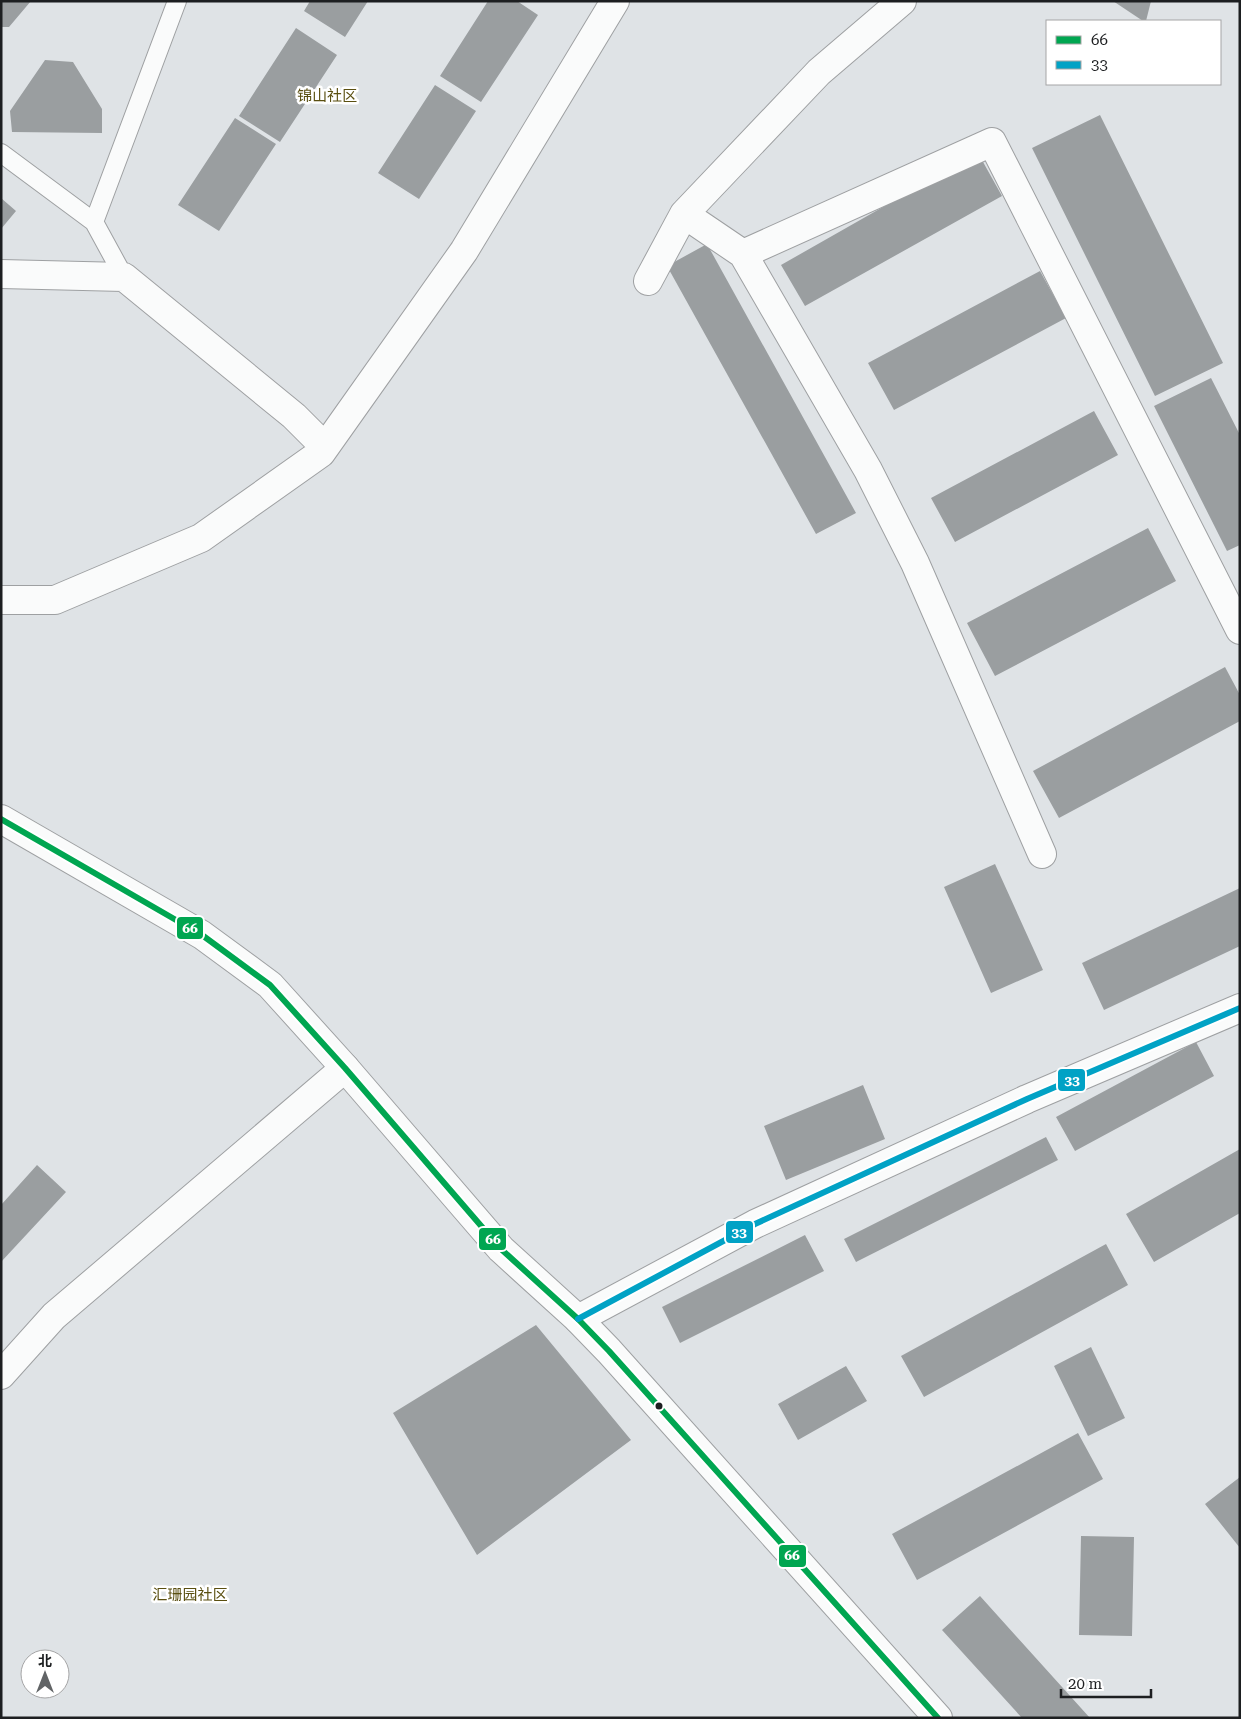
<svg xmlns="http://www.w3.org/2000/svg" width="1241" height="1719" viewBox="0 0 1241 1719" font-family="'Roboto Serif','Noto Sans SC',serif">
<rect width="100%" height="100%" fill="#dfe3e6"/>
<path fill="#9a9ea0" d="M1,1h30l-22,26h-8z
M310,1h58l-23,36 -41,-26z
M488,1h29l21,14 -57,87 -41,-26z
M1113,1h38l-5,20h-3z
M296,28l41,27 -57,87 -41,-26z
M45,60l28,2 29,47v24l-90,-1 -2,-21z
M435,85l41,26 -57,88 -41,-26z
M1100,115l123,248 -68,33 -123,-248z
M235,118l41,26 -57,87 -41,-26z
M978,153l24,43 -197,110 -24,-41z
M1,198l15,13 -15,18z
M707,244l149,269 -40,21 -149,-268z
M1040,271l26,47 -172,92 -26,-47z
M1211,378l29,57v110l-13,6 -73,-145z
M1094,411l24,44 -163,87 -24,-44z
M1148,528l28,53 -181,95 -28,-53z
M1225,667l15,28v26l-181,97 -26,-47z
M995,864l48,106 -52,23 -47,-106z
M1240,888v58l-136,64 -22,-47z
M1196,1042l18,34 -139,75 -19,-34z
M863,1085l22,54 -99,41 -22,-54z
M1046,1137l12,23 -202,102 -12,-23z
M1240,1149v64l-86,49 -28,-48z
M37,1165l29,27 -65,70v-57z
M805,1235l19,36 -144,72 -18,-36z
M1106,1244l22,41 -204,112 -23,-41z
M536,1325l95,115 -154,115 -84,-142z
M1091,1347l34,71 -37,18 -34,-70z
M846,1366l21,35 -69,39 -20,-36z
M1078,1433l25,46 -186,101 -25,-46z
M1240,1477v71l-35,-44z
M1081,1536l53,1 -2,99 -53,-1z
M980,1596l110,122h-68l-80,-88z"/>
<g fill="none" stroke-linecap="round" stroke-linejoin="round">
<defs>
<path id="lane" d="M1,153l93,69 30,55
M94,222l83,-221"/>
<path id="street" d="M684,214l59,40 125,216 47,93 127,291
M743,254l249,-112 248,488
M1,274l123,3 170,139 31,31
M648,281l36,-67 135,-142 83,-71
M1,600h54l146,-62 120,-85 143,-202 151,-250
M578,1319l177,-95 272,-125 213,-91
M1,1375l53,-59 291,-248"/>
<path id="secondary" d="M1,819l201,116 68,50 75,83 156,181 77,70 31,32 329,367"/>
</defs>
<use href="#lane" stroke="#9ea0a2" stroke-width="20"/>
<use href="#street" stroke="#9ea0a2" stroke-width="30"/>
<use href="#secondary" stroke="#9ea0a2" stroke-width="30"/>
<use href="#lane" stroke="#fafbfb" stroke-width="18"/>
<use href="#street" stroke="#fafbfb" stroke-width="28"/>
<use href="#secondary" stroke="#fafbfb" stroke-width="28"/>
<defs>
<path id="bus-1" d="M1,819l201,116 68,50 75,83 156,181 77,70 31,32 329,367"/>
<path id="bus-2" d="M578,1319l177,-95 272,-125 213,-91"/>
</defs>
<use href="#bus-1" stroke="#fff" stroke-width="10"/>
<use href="#bus-2" stroke="#fff" stroke-width="10"/>
<use href="#bus-1" stroke="#00a651" stroke-width="6"/>
<use href="#bus-2" stroke="#01a2c5" stroke-width="6"/>
</g>
<circle fill="#1d1f21" stroke="#fff" stroke-width="2" cx="659" cy="1406" r="4.5"/>
<g text-anchor="middle" stroke-width="5" stroke-linejoin="round" paint-order="stroke">
<g font-size="15" fill="#5a4f10" stroke="#fff">
<text x="327" y="101">锦山社区</text>
<text x="190" y="1600">汇珊园社区</text>
</g>
</g>
<g stroke="#fff" stroke-width="2">
<rect x="176" y="916" width="28" height="24" rx="5" fill="#00a651"/>
<rect x="1057" y="1068" width="29" height="24" rx="5" fill="#01a2c5"/>
<rect x="725" y="1220" width="29" height="24" rx="5" fill="#01a2c5"/>
<rect x="478" y="1227" width="29" height="24" rx="5" fill="#00a651"/>
<rect x="778" y="1544" width="29" height="24" rx="5" fill="#00a651"/>
</g>
<g font-size="14" text-anchor="middle" font-weight="bold" fill="#fff">
<text x="190" y="933">66</text>
<text x="1072" y="1085">33</text>
<text x="739" y="1237">33</text>
<text x="493" y="1244">66</text>
<text x="792" y="1560">66</text>
</g>
<rect width="1241" height="1719" fill="none" stroke="#1d1f21" stroke-width="5"/>
<rect x="1046" y="20" width="175" height="65" fill="#ffffff" stroke="#a5a5a6"/>
<rect x="1056" y="36" width="25" height="8" fill="#00a651" stroke="#a5a5a6"/>
<text x="1091" y="45" font-size="15" fill="#1d1f21">66</text>
<rect x="1056" y="61" width="25" height="8" fill="#01a2c5" stroke="#a5a5a6"/>
<text x="1091" y="70" font-size="15" fill="#1d1f21">33</text>
<g transform="translate(45 1674)"><circle r="24" fill="#ffffff" stroke="#a5a5a6"/>
<path d="M0-4L9 19L0 12L-9 19Z" fill="#616466"/>
<text y="-8" font-size="14" font-weight="bold" text-anchor="middle" fill="#1d1f21">北</text>
</g>
<path d="M1061 1689v8h90v-8" fill="none" stroke="#1d1f21" stroke-width="2.5"/>
<text x="1068" y="1689" font-size="15" fill="#1d1f21" stroke="#ffffff" stroke-width="4" paint-order="stroke">20 m</text>
</svg>
